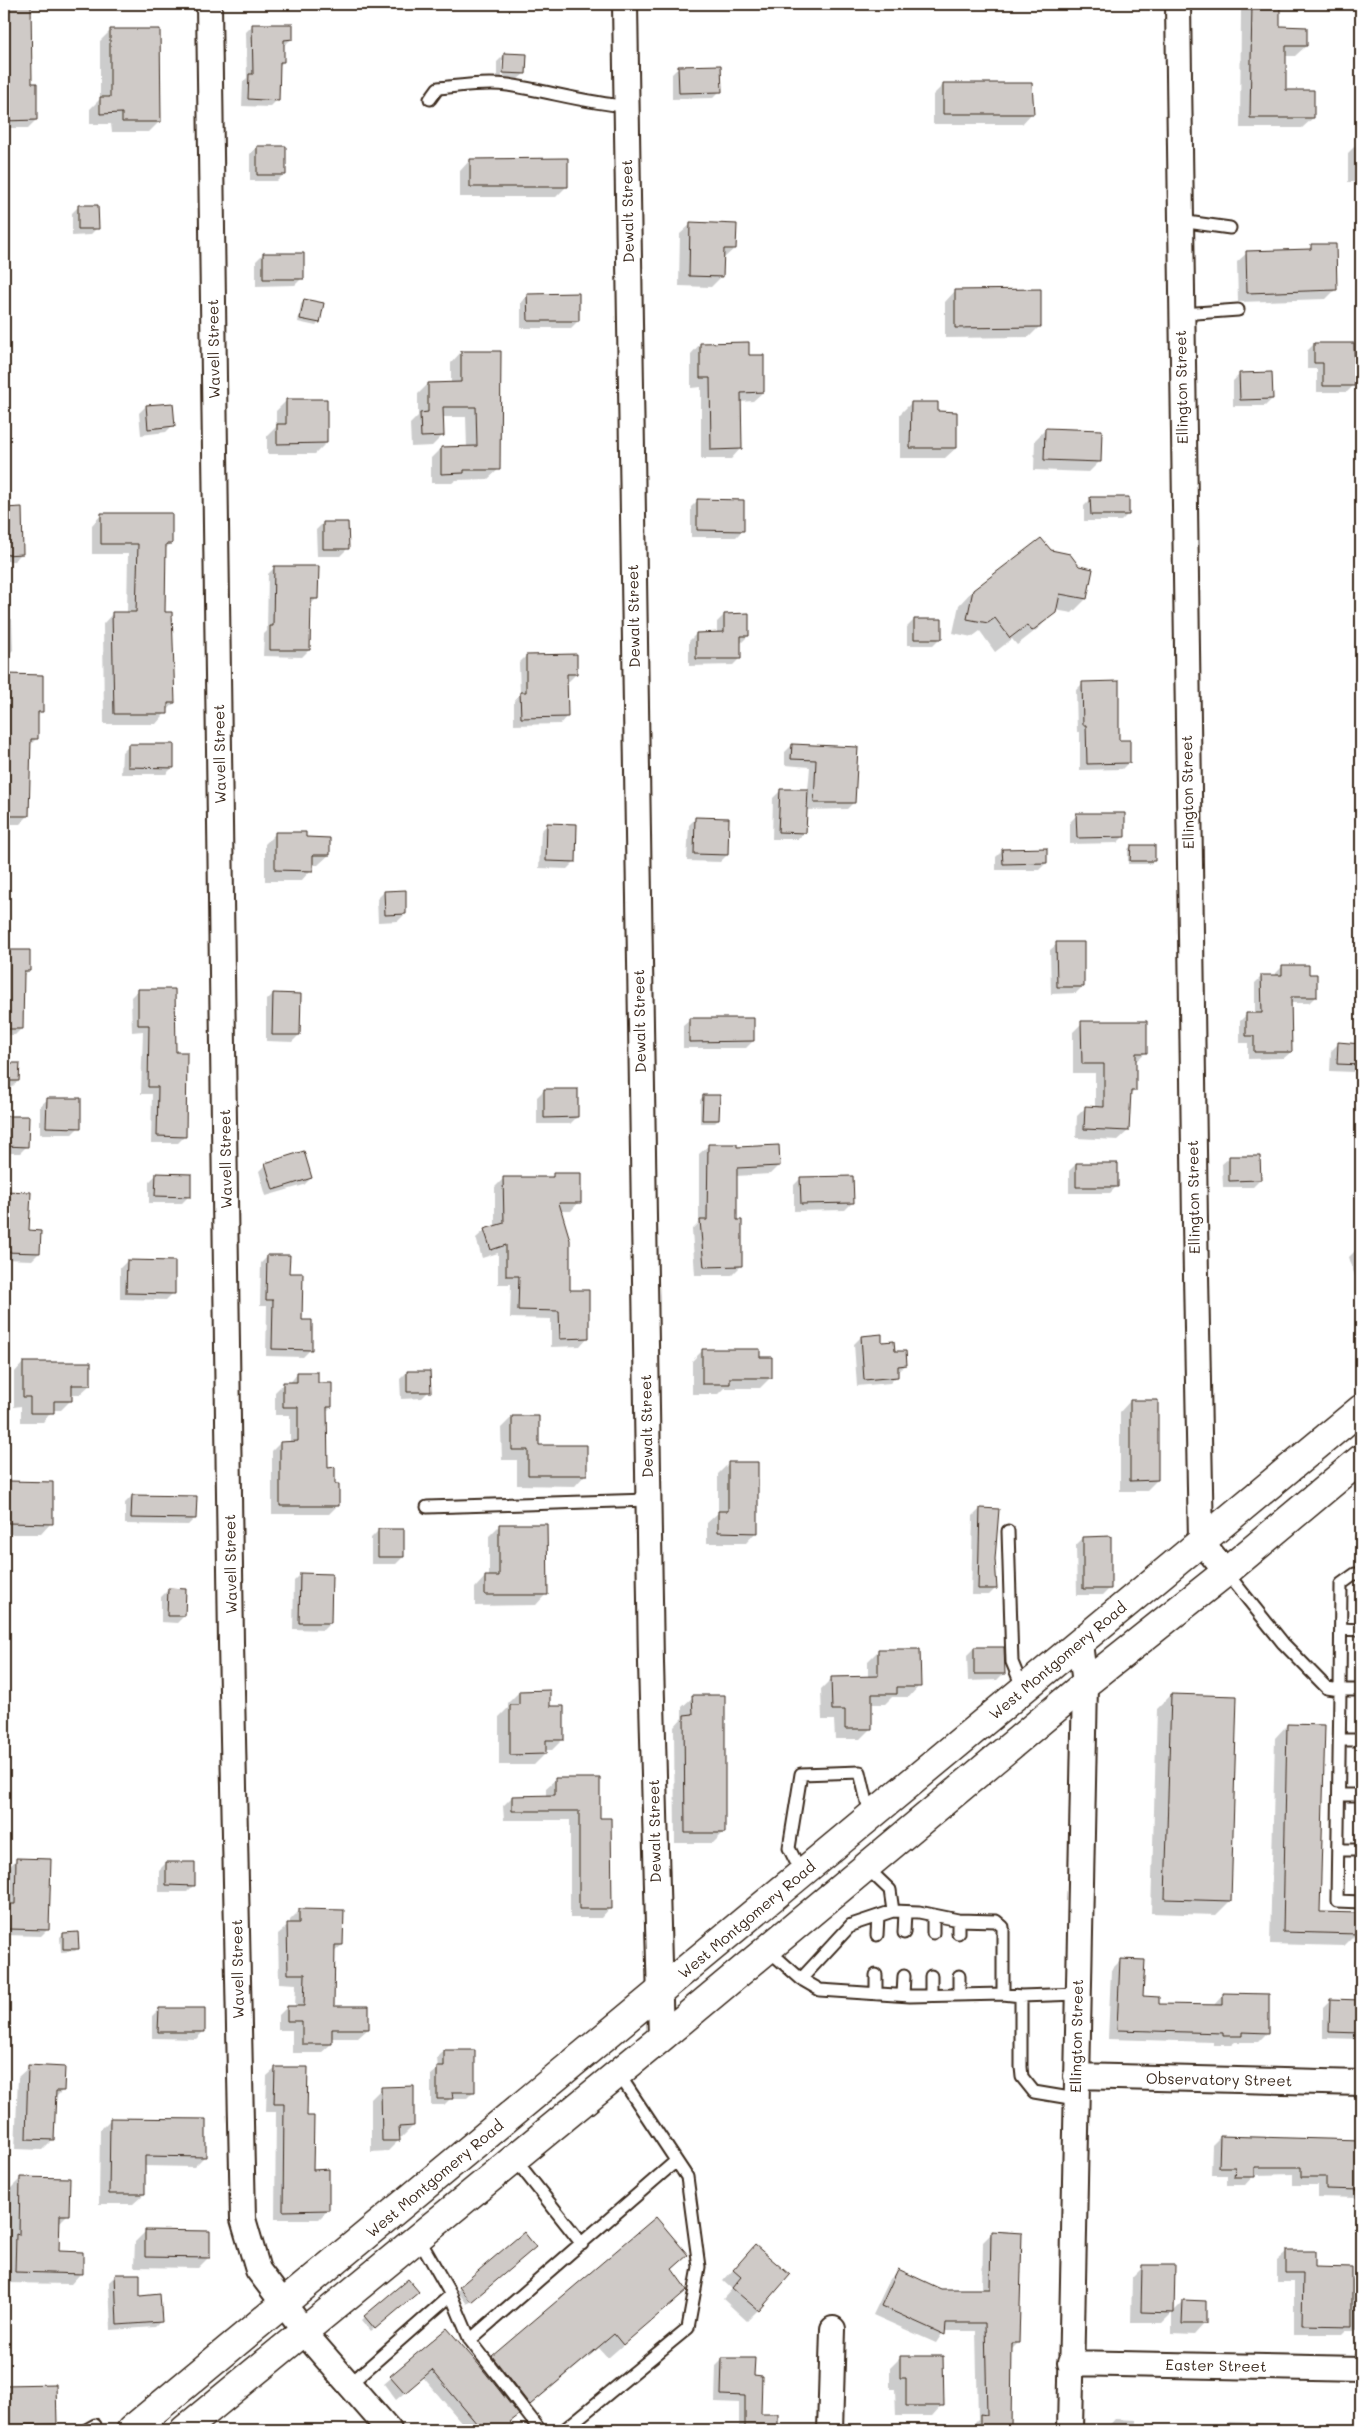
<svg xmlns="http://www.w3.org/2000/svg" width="1365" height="2434" viewBox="0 0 1365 2434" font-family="Mali,sans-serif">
<rect width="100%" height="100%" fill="#fff"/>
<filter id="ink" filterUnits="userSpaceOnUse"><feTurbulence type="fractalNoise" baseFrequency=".02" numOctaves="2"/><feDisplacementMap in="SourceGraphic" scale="10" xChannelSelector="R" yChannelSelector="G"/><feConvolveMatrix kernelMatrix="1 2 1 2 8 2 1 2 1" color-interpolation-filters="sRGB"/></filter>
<g filter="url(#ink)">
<path fill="#0003" fill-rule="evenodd" d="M4,4h26v81l6,35 -8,8h-24z
M1248,4h31v23l27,19 -11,10h-11v36l29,26 -11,10h-62l1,-117z
M253,25l39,14 -9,7v16l-4,4 -2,34 -7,7 -28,-1 1,-24 4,-4 -1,-46z
M111,30l49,91 -11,11h-37l-1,-8h-21v-15l10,-10v-58z
M504,55l20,19 -7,6h-20v-18zM502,60h3l-1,19h-2z
M679,67l41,24 -7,7 -41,1v-25z
M944,84l88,29 -10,11h-89v-29z
M1355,146h6v36h-13v-29z
M257,147l27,27 -7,7h-27v-27z
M470,160l97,26 -11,11h-96v-26z
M79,206l18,22 -7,7 -18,1v-23z
M691,224l44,24 -12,11 -1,17 -11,11 -32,-1 1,-52z
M1312,246l24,43 -10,10 -88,3 -1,-40 10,-9 60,-2z
M263,254l39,24 -7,7 -39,1v-25z
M955,291l85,35 -11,11 -84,1v-36z
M528,295l50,26 -7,7h-50v-26z
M304,301l18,3 -3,19 -3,3 -18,-4 3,-18z
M700,344l48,13 15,35 -10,9 -13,1v47l-9,10h-30v-72l-10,1v-34z
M1314,344l40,41 -7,7h-30v-23h-10v-18z
M461,352l38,117 -11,10 -32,1 -4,3h-21v-25l10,-10h26l-1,-31h-24v19l-10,10 -21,1 -1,-23 8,-8v-22l10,-10h23v-21z
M1240,374l32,25 -7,7h-32v-25z
M287,400l39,43 -11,11h-48v-18l9,-9v-16z
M911,403l26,10 19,35 -11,10h-45v-44z
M171,404l2,21 -7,7 -25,3 -2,-22 7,-7z
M1046,429l54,32 -11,11 -55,-2 1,-30z
M1091,499l37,15 -7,7h-37v-15z
M698,500l45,30 -7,7h-45v-30z
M4,509h16l1,45 -7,7h-10z
M102,514l68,30 -5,5 -1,64 10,90 -18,21h-52l-1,-100 10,-11h14l1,-59h-36v-29z
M323,523l24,26 -7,7h-23l-1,-26z
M1041,539l45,60 -14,14 -17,-3 -15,17 -23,18 -5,-6 -17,13 -15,-21 -8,6 -19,-4 6,-28 14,-15z
M275,567l42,31 -7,7 -1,45 -7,7 -39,-1 1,-22 3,-3 1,-57z
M724,615l24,21 -7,7 -1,15 -7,7 -44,1v-25l7,-7h21v-12z
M4,619h8l1,31 -7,7h-2z
M914,620l26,18 -7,7h-26v-18z
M526,656l50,18 -7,7h-3v36l-6,7 -46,1v-24l6,-7 -1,-31z
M7,675l34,37 -4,5v21l-7,7 -2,71 -8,8h-16v-145z
M1083,683l46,79 -7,7 -42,1v-38h-3l-1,-42z
M129,745l44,22 -7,7h-45l1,-22z
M792,745l65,3 -3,54 -7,7 -41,1 -1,22 -7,7h-26l1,-41 7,-7 28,-1 2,-23 -25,-2v-13z
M1077,815l47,21 -7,7 -47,1v-22z
M696,818l31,37 -7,7 -33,-1 2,-36z
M548,824l28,1 -2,37 -7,7 -28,-1 2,-37z
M276,833l28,5 25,17 -11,10h-7v5l-10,11h-36v-37z
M1131,846l23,15 -4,3h-22v-15z
M1003,850l43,13 -7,7h-43v-13z
M384,892l21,22 -7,7 -20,1 -1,-23z
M1057,944l26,42 -7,7 -25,1 -1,-44z
M4,951h25l-1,20 -5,5 -1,52 -7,7h-11z
M1283,966l25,9 8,21 -7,7h-19l1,49 -7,6 -36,1v-16h-8v-22l7,-7h8v-31l7,-7h14v-3z
M138,990l36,63 11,83 -7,7h-27l1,-49h-11l2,-63 -11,1 -1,-35z
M273,994l26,41 -7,7 -26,-1v-40z
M690,1020l63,21 -7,7h-63v-22z
M1082,1023l64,29 -11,10v28l-6,6 -1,35 -10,9 -42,-2 1,-22 9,-9 9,1v-35h-22v-41z
M1361,1028l-1,37 -7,7 -23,-1 1,-20 7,-7 20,1v-14z
M4,1064h14v17l-7,7h-7z
M544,1090l33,27 -7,7h-33v-27z
M703,1096l15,24 -3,3h-15v-23z
M48,1099l31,28 -7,7h-32v-28z
M4,1117l24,1 -1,28 -7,7h-16z
M708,1146l28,2 43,17 -9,9 -34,2v45l5,45 -9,9h-37l-3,-45 7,-7v-69z
M1229,1158l31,22 -7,7h-30l-1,-23z
M266,1164l45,14 -7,7 -38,11 -7,-25z
M1076,1164l41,22 -7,7h-41v-22z
M156,1175l33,21 -7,7h-33v-21z
M554,1175l25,27 -8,9h-11l9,80 19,46 -8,9 -29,1v-28l-41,-1 1,-34h-13v-31l-16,5 -6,-20 9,-8 10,-3v-40l9,-9h46z
M801,1178l51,25 -7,7 -51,1v-26z
M4,1192l26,1 -2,38 11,22 -7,7 -28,-1z
M1360,1246h1v50l-12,-39z
M268,1256l20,18 22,76 -7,7 -37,-1 1,-50h-7l1,-43z
M127,1261l46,32 -7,7 -46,-1v-31z
M861,1337l20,6 25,22 -9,7v4l-7,7 -33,3 -3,-42z
M703,1350l56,8 12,19 -11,11h-36l-6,6h-26v-33z
M23,1363l67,22 -10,9h-9v6l-10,10h-8l-10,12h-22v-16l-7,1v-34z
M407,1372l22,19 -7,7 -21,1 -1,-20z
M298,1373l19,11 14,23 -5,5 1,57 11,36 -9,9h-57v-63l8,-8h10v-28h-15v-23l9,-9 5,1z
M1130,1401l27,79 -11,11h-26v-79z
M512,1417l26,29 47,29 -10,11 -58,-1v-25h-15l-1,-32z
M729,1463l27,69 -10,11h-39v-20l11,-10v-39z
M9,1482l42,41 -10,11h-37v-46z
M132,1496l63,22 -7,7 -63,-1v-21z
M980,1509l14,50 2,29 -7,7h-18l2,-79z
M500,1525l46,69 -10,11 -61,1v-18l10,-11h4v-41z
M378,1531l25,26 -7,7h-25v-26z
M1083,1538l27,50 -7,7h-26l-1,-50z
M301,1574l29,49 -7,7 -30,-1 1,-48z
M168,1590l16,26 -7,7 -16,-1v-25z
M974,1648l30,25 -7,7 -29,1 -1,-26z
M879,1650l40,36 -10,11h-17l-7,7h-15l1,24 -11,11h-25l-1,-19h-12l-1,-31 11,-11h36v-17z
M519,1692l30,15 14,32 -11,11h-7v4l-11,11h-35v-48l9,-9v-5z
M1171,1695l59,206 -14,14 -65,-2 6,-204z
M693,1697l31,135 -11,11h-38l-1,-116 8,-9v-11z
M1287,1725l32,188 38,20 -13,13 -74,-2 5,-206z
M556,1779l43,40 11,89 -9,10h-31v-98h-66l-1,-14 9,-9 34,-1v-8z
M16,1860l32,69 -7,7 -37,-1v-25l5,-5v-38z
M166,1863l28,22 -7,7h-28v-22z
M300,1910l42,35 -9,8 -1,54 36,22 -10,9h-27v6l-10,9h-29v-23h-14v-14l9,-9h8l1,-23 -17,-1 -1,-49 12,-10v-4z
M63,1934l15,14 -3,3 -14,1 -1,-15z
M1121,1960l21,37 16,8 55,1 10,-11 45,37 -10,10h-23l-4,3h-18v-3l-105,-3 3,-69z
M1330,2000l31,1v38l-38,-1v-31z
M159,2009l44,23 -7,7 -44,-1v-22z
M444,2051l30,40 -7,7h-16l-7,7h-13v-30l7,-6 -1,-11z
M29,2067l34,23 -8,8 -2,41 -11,11 -27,-1 3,-72z
M276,2068l30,49 6,54 16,39 -9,9h-44l1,-107h-10l1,-36z
M382,2088l31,38 -11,11h-4v4l-10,10 -17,1v-53z
M111,2119l94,37 -11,11 -50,-1v28l-11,10h-34l1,-74z
M1220,2137l141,4v54l-3,3 -40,-1v-12h-25v-11l-39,1 -9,10h-18v-10h-16l1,-30z
M21,2178l47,36 -9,9 -1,29 23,21 -10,11 -66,-1 5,-94z
M146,2231l62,27 -10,10 -64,-1 1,-25z
M992,2233l26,110 -7,7 -1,80h-38v-5l6,-6 -2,-88h-32l-8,12 -63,-28 17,-36 9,-9 42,21 41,-1 1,-48z
M524,2234l8,16 -65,54 -10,-13z
M755,2246l3,64 -11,11 -24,-22 9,-10 -9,-8z
M1286,2253l28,15 37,11 10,1v50h-15l-4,4h-48v-52h-17v-21z
M687,2255l-16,16 15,19 -78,68 -9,-10 -90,75 6,7h-47l-45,-53 -27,23 -12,-16 63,-54 33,40 13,-13z
M1143,2266l30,46 10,-10 21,22 -10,11 -22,-1v-21l-10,10h-31l1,-46z
M115,2276h24v21l22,24 -6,6 -44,3 -2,-48z
M414,2295l-43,36 -9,-11 3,-3z
M901,2357l41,48 -10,11h-36l-1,-27h-5v-21z
M723,2359l37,56h17v15h-38v-27l-24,-1 1,-36z
M55,2385l1,38 -7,7h-45v-43z
M1115,2419l21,1v7h22v3h-53z
M1229,2422l49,2v6h-57z"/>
<path fill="#cfcac7" stroke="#3b2a1e" d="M4,4h27l1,79h5v37l-33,1z
M1252,4h28v22l27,1v19h-21v44h28v28h-64z
M252,24h41v15l-9,1v22h-4l-1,39 -31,-2 1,-25h4z
M110,29h50l1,93h-39v-9l-22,1v-17h10z
M504,53l23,1 -1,20 -23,-1z
M721,65l1,27 -43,1 -1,-27z
M943,83h89l2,31h-91z
M257,146h29v29h-29z
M568,158v29h-98v-28z
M78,205h20l1,24h-21z
M690,222l47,2 -1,25h-12l-1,28 -34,-1z
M1311,244h25l1,46 -90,3 -1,-42 65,-2z
M263,253h41v26h-41z
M1041,289v38l-86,1v-38z
M579,293v28h-51l-1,-27z
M304,299l20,4 -4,20 -20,-4z
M749,342v13h15v37l-23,1 1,56 -31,1 -1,-72h-10v-35z
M1314,343h40l1,43h-32v-23h-9z
M461,351h40l-1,119h-36v3l-23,1v-27l36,-1 -1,-39h-33l1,29 -23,1 -1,-24 8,-1v-29l33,-1z
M1272,372l1,27 -33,1 -1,-27z
M286,399h41v44l-50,1v-20h9z
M911,402h27v9l19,1v36h-47z
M173,403l2,23 -27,3 -2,-24z
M1045,428l57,2 -1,32 -57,-2z
M1090,497h39v18h-38z
M697,499l47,1v31l-47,-1z
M22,507l1,47 -19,1v-47z
M101,513h71v31h-6l-1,68h7l3,91h-7v11h-54l-2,-102h24l2,-68h-37z
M323,522h25l1,27h-26z
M1041,538l10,12 19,4 9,12 14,3 -6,30 -27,-5 -4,19 -24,18 -5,-6 -17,13 -15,-20 -7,5 -21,-4 6,-29z
M274,566h45l-1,33h-7l-1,51h-40v-24h3z
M749,613v23h-8v23h-45v-26l28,-1v-18z
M914,619h28v20h-28z
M577,654v20h-10l1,43 -47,1 -1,-26h6v-37z
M7,674l36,1v37h-5v27h-7l-2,77h-25v-124h3z
M1119,681v59h11v23l-43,1 -1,-39h-3l-1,-43z
M128,744h46v24l-46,-1z
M792,744l66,3 -3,56h-41l2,-43 -25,-1z
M780,789h28l-2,44 -28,-1z
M1076,813h49v24l-48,1z
M695,817l34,1 -1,37 -34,-1z
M547,823l30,1 -1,38 -30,-1z
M275,832h31v5l24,1v17h-17v16l-38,-1z
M1131,845h24v16h-25z
M1047,848v15l-44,1 -1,-15z
M406,890v24l-21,1 -1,-24z
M1056,942h28v45h-27z
M4,950h26v21h-6l-1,58h-19z
M1282,965h27v9h8v23h-26l1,55h-38v-16h-8v-23h16l-1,-38h21z
M138,989h37l1,63h11l-1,85 -29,-1 1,-49h-10l1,-62h-11z
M273,993l28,1 -1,41h-28z
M689,1018h65v23l-65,1z
M1081,1021h66v32h-11v38h-5l-2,40 -45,-2 1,-23 19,1v-43h-22z
M1338,1042l23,2v21l-24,-1z
M4,1063h16l-1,18h-15z
M544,1089h34v28l-34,1z
M703,1095h17l-1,25h-17z
M47,1098h34v30l-35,-1z
M4,1116h25l-1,31 -24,-1z
M708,1144h29v3l42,-2 1,21 -43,2v52h5v46l-38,1 -4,-47h7z
M304,1151l8,27 -39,12 -8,-27z
M1229,1156h31l1,24 -32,1z
M1076,1163h42v24h-42z
M156,1173l35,1v23l-36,-1z
M553,1173h28v30h-22l11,37v50h19v48l-29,1 -1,-28 -41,-1 1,-34h-13v-31l-15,5 -7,-21 20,-6 -1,-46h50z
M853,1176l1,27 -53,1 -1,-27z
M4,1191l27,1 -2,38 12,1 -1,22 -36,-1z
M267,1255h23l-1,18h14l-1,47h10v30l-40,-1 1,-49h-7z
M127,1260l48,1v33l-49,-1z
M882,1334v8l12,-1 1,10h11l1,14 -9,1v11l-34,3 -3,-44z
M702,1349h58v8h12v21h-42v6h-28z
M23,1362h68v23h-19v16h-18v12h-24v-16h-7z
M407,1371h23l1,21h-24z
M297,1372h21v11h14v24h-5l1,61 7,-1v17h4v22h-59v-64l18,-1v-34h-15v-25h14z
M1130,1400h28v80l-28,1z
M512,1416h27v29h48v30h-59v-25h-16z
M728,1462h30v71l-40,-1v-21h10z
M9,1481l44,1v42l-45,-1z
M132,1495l65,1 -1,23 -65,-1z
M980,1508l19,1 -4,50 2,30h-19z
M499,1524h48l1,71h-63v-19h14z
M378,1529h26v28h-26z
M1111,1536v53h-28v-52z
M300,1573l32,1 -1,49h-32z
M168,1588l18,1 -1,27h-18z
M974,1647h30l1,27h-31z
M878,1649h42l1,38h-24v7h-25v35h-27v-19h-13l-1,-33 47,-1z
M550,1690v16h14v34h-18v14l-36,1v-50h9v-14z
M1171,1694l66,2 -6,205 -66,-2z
M692,1695h33v138h-40l-1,-118 9,-1z
M1287,1724l38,1 -5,187 39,1 -1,21 -75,-2z
M555,1778h45v40h11l1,91h-33v-98h-67v-15l43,-1z
M16,1858l35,1 -2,71 -41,-1v-25h7z
M166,1862h29v24l-29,-1z
M299,1909l45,1 -1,35h-8l-1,61h35v23h-37v15h-30v-23h-15v-15h17l1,-32h-17l-1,-51h12z
M78,1932l1,17h-16v-16z
M1120,1959l25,1 -2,36 16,1v7l64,1v-12l46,1v39l-27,-1v4h-19v-3l-106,-3z
M1330,1999l31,1v33l-32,-1z
M159,2008h46v24h-47z
M444,2050h31v42h-23l1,7h-16v-32h7z
M28,2065l37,2 -1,24h-8l-2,49 -28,-1z
M275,2067h33l-1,49h7l-1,54 16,-1v41l-46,1 1,-107h-10z
M414,2086v40l-15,1 1,14h-18l-1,-54z
M110,2118l96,1v38l-61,-1v38h-36z
M1220,2136l141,4v50l-35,-1v-12h-25v-10h-46v10h-21l1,-10h-16z
M20,2177l50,1 -1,37h-9l-1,36 24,1v22l-68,-2 1,-38 3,1z
M656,2217l32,38 -16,14 15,21 -64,55 -9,-11 -84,71 -38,-49z
M145,2230l65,1v27l-65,-1z
M991,2231l31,2 -3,110h-7l-1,87h-31v-16l7,1 -2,-92h-39l-1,12 -64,-29 17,-37 43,20h49z
M524,2232l12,15 -65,55 -12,-15z
M755,2245l35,30 -31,36 -27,-23 9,-11 -8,-7z
M1286,2251h29v16l37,1v58l-50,-1 1,-52h-17z
M1142,2265h33l-1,48 -33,-1z
M115,2274h25v22l20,-2 2,28 -45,3z
M408,2279l11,13 -44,37 -11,-13z
M1183,2300l23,1v23h-24z
M447,2328l33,38 39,49 -9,7 7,8h-35l-50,-60 -27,23 -15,-17z
M900,2356h43l1,50h-38v-28h-6z
M722,2358h33l-1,17 8,1 -1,38h17v16h-33v-34l-24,-1z
M56,2384l1,40 -53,1v-40z"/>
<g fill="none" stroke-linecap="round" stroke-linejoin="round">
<defs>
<path id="lane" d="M430,99l8,-11c23,-2 47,-6 70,-3 40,6 78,18 118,21
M1180,221l50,7
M1182,314l56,-4
M427,1507l221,-7
M1008,1531l4,131 11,27
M1226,1572l57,71 44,45 13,2 -3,211 24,1
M1361,1574h-6l-14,10 -1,106h21
M1341,1629l20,1
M1340,1740h21
M1339,1795h22
M1338,1850h23
M802,1874l-13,-26 12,-74 59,-2 10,43
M893,1911l26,1 39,8 38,1 7,6v67
M958,1920v13
M904,1933l1,-21
M933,1933v-17
M877,1935l1,-19
M767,1949l34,30 19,11 90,6 93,-2 18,2 57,-2
M959,1976v19
M801,1979l50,-54 42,-14 -3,-21 -24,-23
M876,1994v-19
M903,1995l1,-19
M931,1995v-19
M1021,1996v71l1,10 12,15 42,7
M514,2158l68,86
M418,2237l33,58 19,45 70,90
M470,2340l206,-179
M350,2384l101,-89
M86,2430l9,-5
M564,2430l124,-102 11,-61 -12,-90 -69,-104"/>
<path id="street" d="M209,4l22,1639 12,576 15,51 56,74 75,86
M625,4l26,1659 10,375
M1178,4l17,1218 6,319 25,31
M1076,2076l285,7
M1070,2363l291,6
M830,2430l3,-101
M1070,2430l15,-746 -5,-41"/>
<path id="secondary" d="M131,2430l1230,-1021
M184,2430l477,-392 424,-354 141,-112 135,-113"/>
</defs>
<use href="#lane" stroke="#3b2a1e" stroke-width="15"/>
<use href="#street" stroke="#3b2a1e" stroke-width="28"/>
<use href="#secondary" stroke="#3b2a1e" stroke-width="31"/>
<use href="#lane" stroke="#fff" stroke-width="11"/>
<use href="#street" stroke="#fff" stroke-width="24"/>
<use href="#secondary" stroke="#fff" stroke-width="28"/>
</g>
</g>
<g text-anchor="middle" stroke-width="4" stroke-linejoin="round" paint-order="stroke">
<g font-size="15" fill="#3b2a1e" stroke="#fff">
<text transform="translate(628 211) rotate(-91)" y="5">Dewalt Street</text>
<text transform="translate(214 349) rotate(-91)" y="5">Wavell Street</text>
<text transform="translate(1182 387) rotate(-91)" y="5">Ellington Street</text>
<text transform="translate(634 616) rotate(-91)" y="5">Dewalt Street</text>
<text transform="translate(220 754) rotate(-91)" y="5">Wavell Street</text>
<text transform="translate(1188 792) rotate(-91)" y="5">Ellington Street</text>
<text transform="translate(640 1021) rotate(-91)" y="5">Dewalt Street</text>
<text transform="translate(226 1159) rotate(-91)" y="5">Wavell Street</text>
<text transform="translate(1194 1197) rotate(-91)" y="5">Ellington Street</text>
<text transform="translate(647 1426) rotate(-91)" y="5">Dewalt Street</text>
<text transform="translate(231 1564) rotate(-91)" y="5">Wavell Street</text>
<text transform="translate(1058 1661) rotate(-40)" y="5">West Montgomery Road</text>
<text transform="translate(655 1831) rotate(-91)" y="5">Dewalt Street</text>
<text transform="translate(747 1920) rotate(-40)" y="5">West Montgomery Road</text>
<text transform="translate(238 1969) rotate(-91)" y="5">Wavell Street</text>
<text transform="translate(1077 2036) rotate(-89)" y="5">Ellington Street</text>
<text transform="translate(1219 2080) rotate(1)" y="5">Observatory Street</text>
<text transform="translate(435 2179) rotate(-40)" y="5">West Montgomery Road</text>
<text transform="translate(1216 2366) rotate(1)" y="5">Easter Street</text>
</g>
</g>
<rect width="1365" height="2434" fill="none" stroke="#fff" stroke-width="20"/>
<rect x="10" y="10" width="1345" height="2414" fill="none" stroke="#3b2a1e" stroke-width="2" filter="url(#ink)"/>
</svg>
